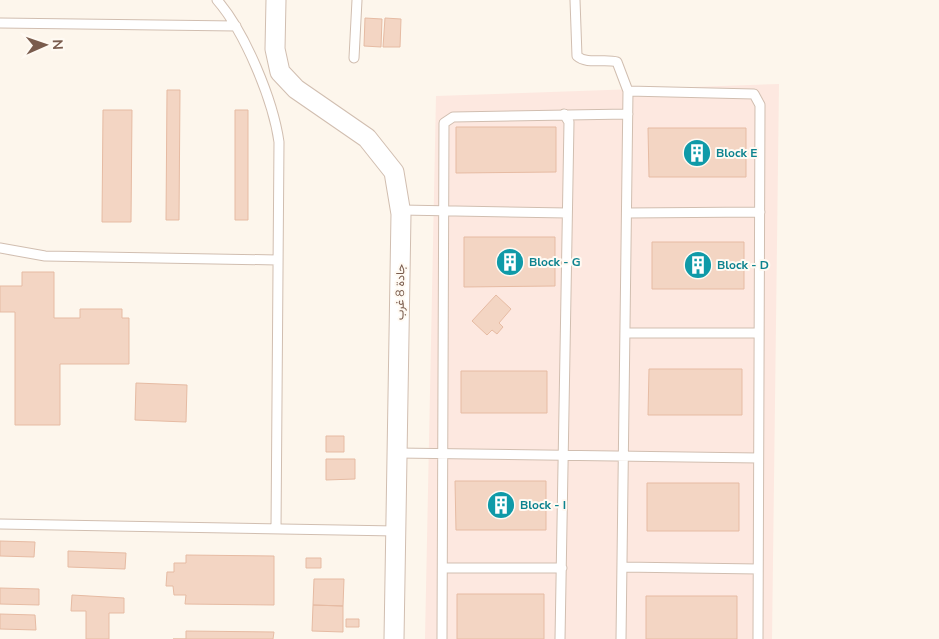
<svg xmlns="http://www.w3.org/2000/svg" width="939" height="639" viewBox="0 0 939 639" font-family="'Nunito Sans',Vazirmatn,sans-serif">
<rect width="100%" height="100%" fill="#fdf6ec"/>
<path fill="#fde8e0" d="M779,84l-7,555h-347l11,-543z"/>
<path fill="#f3d5c3" stroke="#e6bba3" d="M365,18l17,1 -1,28 -17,-1z
M385,18l16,1 -1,28h-17z
M167,90h13l-1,130h-13z
M103,110h29l-1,112h-29z
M235,110h13v110h-13z
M456,127h100v45l-100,1z
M648,128h98v49h-97z
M464,237h91v49l-91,1z
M652,242h92v47h-92z
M22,272h32v46h26v-9h42v9h7v46h-69v61h-45v-113h-15v-26h22z
M496,295l15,14 -12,14 4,4 -6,7 -5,-4 -5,5 -15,-14z
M649,369h93v46h-94z
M461,371h86v42h-86z
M136,383l51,2 -1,37 -51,-2z
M326,436h18v16h-18z
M326,459h29v20l-29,1z
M455,481h91v49h-90z
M647,483h92v48h-92z
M0,541l35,1 -1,15 -34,-1z
M68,551l58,2 -1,16 -57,-2z
M186,555l88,1v49l-89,-1 1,-9h-12l-1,-9h-7l1,-14h7v-9h12z
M306,558h15v10h-15z
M314,579h30l-1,27 -30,-1z
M0,588l39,1v16l-39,-1z
M457,594h87v45h-87z
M72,595l52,3v15h-15v26h-23v-28h-15z
M646,596h91v43h-91z
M313,605l30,1v26l-31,-1z
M0,614l35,1 1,15 -36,-1z
M346,619h13v8h-13z
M186,631l88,1 -1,7h-100h13z"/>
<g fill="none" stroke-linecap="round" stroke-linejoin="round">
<defs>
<path id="service" d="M217,0c28,32 56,100 62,142l-3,387
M575,0l2,56c10,9 28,2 40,6l11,29
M0,23l236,3
M354,58l3,-58
M401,210l166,3
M627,213l133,-1
M0,248l45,8 232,4
M625,333h134
M397,453l361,5
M0,524l396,7
M622,567l136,2
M443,568h119
M442,639l2,-516 9,-6 175,-3
M560,639l9,-517 -5,-8
M621,639l7,-548 126,3 6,11 -2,534"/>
<path id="minor" d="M276,0l-1,49 5,23 16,17 71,49 27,34 7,42 -7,425"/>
</defs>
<use href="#service" stroke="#d1beb0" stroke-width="11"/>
<use href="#minor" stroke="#d1beb0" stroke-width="21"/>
<use href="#service" stroke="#fff" stroke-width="9"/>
<use href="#minor" stroke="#fff" stroke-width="19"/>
</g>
<defs>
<symbol id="building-disc" viewBox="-11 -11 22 22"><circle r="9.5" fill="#0f9aa8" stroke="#fffaf3"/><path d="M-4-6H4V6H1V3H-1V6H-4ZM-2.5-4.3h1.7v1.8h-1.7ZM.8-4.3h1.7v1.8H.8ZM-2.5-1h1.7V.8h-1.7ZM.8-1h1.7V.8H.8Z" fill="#fff"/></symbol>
</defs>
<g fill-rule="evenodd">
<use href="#building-disc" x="681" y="137" width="32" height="32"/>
<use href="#building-disc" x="494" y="246" width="32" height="32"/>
<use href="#building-disc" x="682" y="249" width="32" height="32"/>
<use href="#building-disc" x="485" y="489" width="32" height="32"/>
</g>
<g text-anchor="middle" stroke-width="4" stroke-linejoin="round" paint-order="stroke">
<g font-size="12" font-weight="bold" fill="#0d838f" stroke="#fffaf3" text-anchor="start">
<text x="716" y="157">Block E</text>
<text x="529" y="266">Block - G</text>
<text x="717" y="269">Block - D</text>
<text x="520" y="509">Block - I</text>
</g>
<g font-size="12" fill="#7a5c4d" stroke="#fffaf3">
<text transform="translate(400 292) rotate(-89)" y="4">جادة 8 غرب</text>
</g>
</g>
<g transform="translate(45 45) rotate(88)" stroke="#fffaf3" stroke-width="4" paint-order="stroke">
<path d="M0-4L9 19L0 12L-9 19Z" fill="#7a5c4d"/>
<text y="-8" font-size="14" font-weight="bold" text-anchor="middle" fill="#7a5c4d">N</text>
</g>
</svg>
